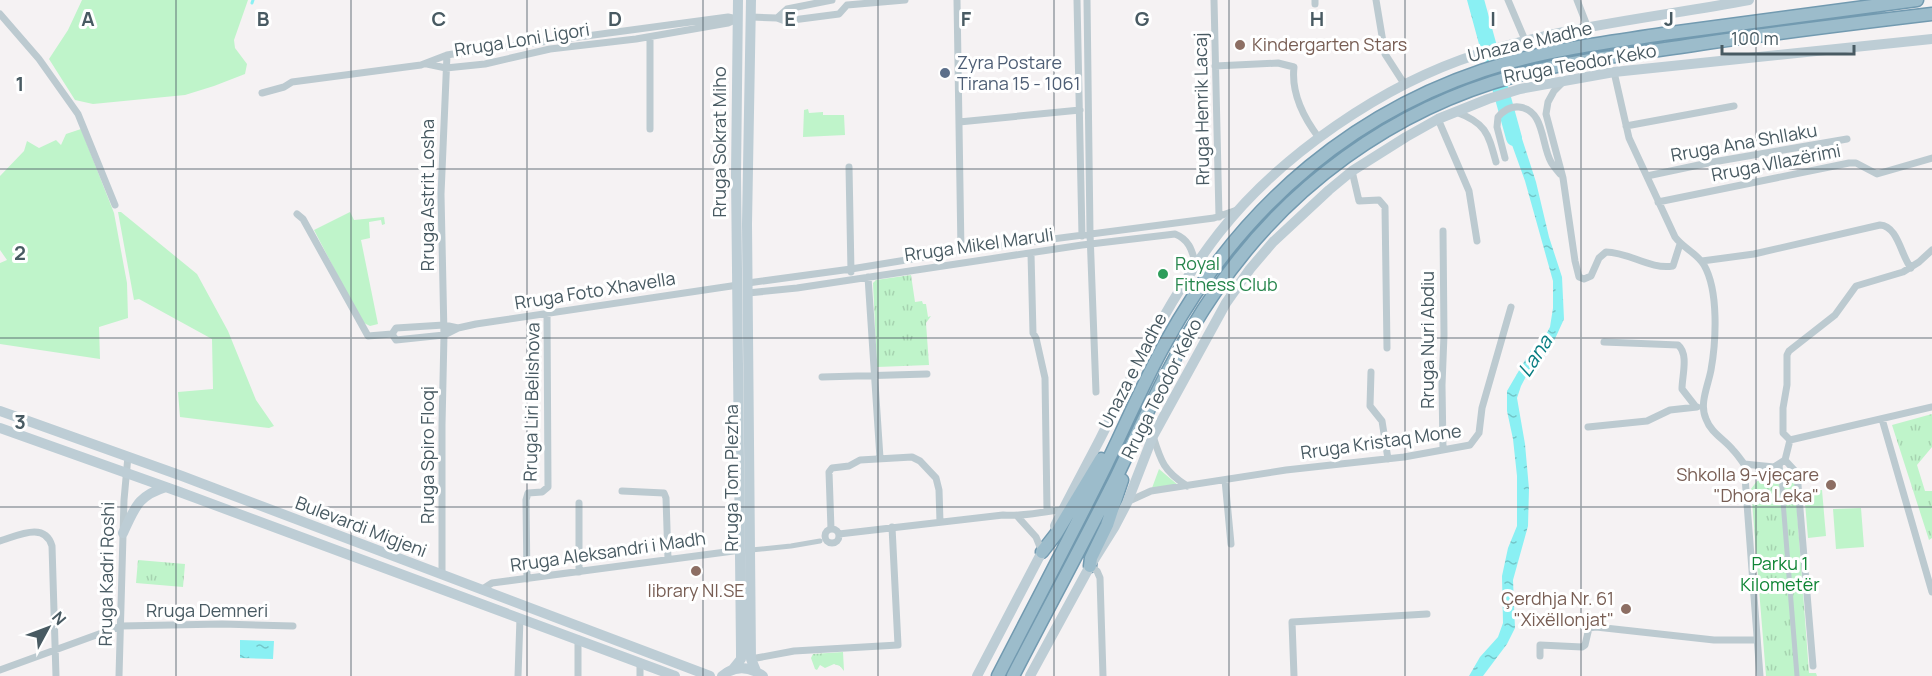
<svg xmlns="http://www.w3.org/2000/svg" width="1932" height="676" viewBox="0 0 1932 676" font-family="Manrope,sans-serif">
<defs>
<pattern id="park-tufts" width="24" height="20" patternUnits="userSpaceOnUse" patternTransform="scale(1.5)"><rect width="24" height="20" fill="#bff4ca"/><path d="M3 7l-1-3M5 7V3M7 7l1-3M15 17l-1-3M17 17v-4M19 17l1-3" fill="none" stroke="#a6d3b0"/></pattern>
<pattern id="water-ripples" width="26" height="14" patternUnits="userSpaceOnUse" patternTransform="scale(1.5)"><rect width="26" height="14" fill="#8af0f3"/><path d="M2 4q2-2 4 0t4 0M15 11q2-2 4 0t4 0" fill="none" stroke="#73c5c8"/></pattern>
</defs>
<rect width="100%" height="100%" fill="#f5f2f3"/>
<path fill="#bff4ca" d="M82,0h166l-14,40 1,8 12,16 -2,10 -31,12 -29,9 -92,9 -18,-4 -26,-41 19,-29z
M808,109l1,4 14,-1v3h21l1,20 -42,2 1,-27z
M81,129l33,84 13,70 1,35 -29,9 1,32 -100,-15v-81l7,-3 -7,-10v-74l24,-25 3,-10 12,7 17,-8 5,5 5,-11z
M118,212h3l76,62 31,57 28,69 18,26 -5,2 -89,-11 -2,-25 35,-3 -1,-50 -73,-40 -5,1z
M350,212l4,8 30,-3 1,7 -3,1 -1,-5 -12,2 1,16 -9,2 17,84 -8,2 -8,-4 -48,-92z
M1159,469l19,16 -26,3z
M1822,490l4,46 -18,2 -4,-47z
M1861,508l3,39 -28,2 -3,-40z"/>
<path fill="url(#park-tufts)" d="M911,275l4,27 7,-1 1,3h3l2,13 3,-1 -5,7 3,42 -52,2 -4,-84 3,-3z
M1932,414v33l-15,18 8,26h7v47l-3,2 -37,-115z
M1787,479l8,5 14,189h7l1,3h-51l-15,-187 6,-8z
M138,560l47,4 -2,23 -47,-4z
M843,652l1,19 -4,-5 -6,-2 -9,4 -5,-3 -3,5 -2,-1 -4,-11 2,-4z"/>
<path fill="url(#water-ripples)" d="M1467,0h13c2,15 12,24 12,41l-13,3z
M1515,117l21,65 13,55 13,40 2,42 -15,33 -19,17 -9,17 -4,12 8,46 4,45 -1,37 -15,54 2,48 -8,16 -24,32h-14l11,-19 18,-20 5,-14 -1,-47 6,-28 9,-22v-50l-4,-37 -6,-28v-20l24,-41 10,-6 9,-17 3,-19v-27l-28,-100 -22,-61z
M240,640l34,1 -1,18 -33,-1z"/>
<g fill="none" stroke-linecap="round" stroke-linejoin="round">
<path stroke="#8af0f3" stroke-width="3" d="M252,3l1,-3"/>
<path stroke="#8af0f3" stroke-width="16" d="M1476,0l38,138"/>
<defs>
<path id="trunk" d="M1042,552l14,-18 45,-75
M1090,566l1,-8 16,-33 15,-45
M998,676c36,-70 73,-140 108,-211 20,-41 38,-84 60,-123 76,-138 192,-237 344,-280 49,-14 102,-20 153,-28 84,-12 169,-23 254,-34
M1013,676c34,-66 70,-132 103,-198 30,-63 59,-128 99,-186 71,-105 178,-183 300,-216 54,-15 110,-21 165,-29 84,-13 168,-23 252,-33"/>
</defs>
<use href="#trunk" stroke="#729ab0" stroke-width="15"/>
<path stroke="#bccad0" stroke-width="5" d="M1780,464l17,212
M751,550l40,-4 29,-5"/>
<path stroke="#bccad0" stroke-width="7" d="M957,0l4,251
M1077,0l5,236
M1087,0l3,233 6,159
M1214,0l5,217
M1315,0v4
M1376,0l9,54 20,31
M1508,0l17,40
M1577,0l11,28
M0,14l39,45 39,55 37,91
M751,17l26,1 8,3 54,-7 8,-9 58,-5
M777,18l10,-9 45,-9
M427,64l19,4 39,-4 65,-15 86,-10 92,-16 9,-4
M1215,66l63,-3 16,4c-3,26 9,50 25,71
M1614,72l15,66 46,99c8,11 22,16 29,28 15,26 12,77 7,105 -3,16 -12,34 -5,49 5,14 18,20 27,31 4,4 8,10 11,14
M1563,82l-9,9 -6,11 -2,12 17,64 12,83 4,16 5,2 7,-3 8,-18 7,-6c23,0 44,18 67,14l7,-22
M262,93l22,-6 8,-5 129,-17 26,-10 12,-2 269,-36 9,2
M1456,112c30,11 32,21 40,50
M1438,119l31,72 8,50
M959,122l121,-12
M1626,126l108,-20
M650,129v-92
M1505,158l-8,-31 1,-10c6,-7 12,-11 21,-10 26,3 22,38 32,55 2,4 6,8 9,12
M849,167l2,105
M1352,171l7,30 20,-1 6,7 2,141
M1647,176l66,-14 134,-23
M1658,202l191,-39h7l21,11 55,-16
M297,214l6,5 65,117 24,-2
M1443,231l1,104 -2,50 1,65
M1031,254l2,79 3,5 9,40 2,132
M1702,261l52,-7 126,-29c18,1 21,31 31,43
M868,277l12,181
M748,283l103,-14 110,-18 253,-33 23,-8
M748,293l49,-5 285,-43 93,-11c15,6 17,17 21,31
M458,328l-14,-3 -48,3 -4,6 4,6 48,-5 14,-7 18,-4 262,-39
M1604,342l74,3c11,9 4,31 4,44l14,18
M1371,372l-1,34 12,15 6,38
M822,377l105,-3
M1882,419l50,173
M1588,427l59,-6 23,-11 27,-3
M1153,436c8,26 11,35 34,50
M1790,440l-7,-7v-25l4,-23v-30l2,-4 46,-36 21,-29 47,-14 16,-10 13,-12
M1790,440l142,-33
M1785,460l12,13 16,193
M1785,460l5,-20
M1744,464l16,212
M1744,464l30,3 11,-7
M1225,480l6,64
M622,491l42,2 2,5 2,61
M1129,501l22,-10 135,-21 118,-13 66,-12 9,-12 3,-25 29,-101
M579,503v69
M1018,517l18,20 6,15
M825 536a7 7 0 1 1 14 0a7 7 0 1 1-14 0Z
M831,529l-2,-57 3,-4 17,-2 11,-6 52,-3 8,4 16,17 3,12 1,32
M839,534l164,-19c21,2 39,-4 60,-5
M0,541c17,-5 45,-20 52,5l4,130
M1090,566l7,5 3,7 3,98
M442,575v-150l2,-90 -3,-141 6,-139
M527,579l-1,-79 2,-7 14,-1 6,-5 -1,-174
M481,590l11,-7 249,-33
M1540,656v-11l42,2 3,-2 4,-17 7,-1 118,13h43
M751,659l43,-8 104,-6 -6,-118
M0,670l121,-44 101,-2 71,2
M119,676l5,-176 4,-44
M518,676l2,-58
M578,676v-37
M640,676v-14
M1294,676l-2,-54 135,-8"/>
<path stroke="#bdcdd5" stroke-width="10" d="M751,0l-4,224 4,435 5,12
M0,411l182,65 528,200
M0,428l177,63 498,185
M1055,526c14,-29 30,-58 45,-87 36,-71 70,-143 119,-206 61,-78 165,-149 259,-179 88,-28 180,-37 271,-54
M123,533c12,-25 14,-37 43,-46
M733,669l8,-10v-8l-5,-476 2,-175
M722,676c13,-11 27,-10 41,0
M977,676l68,-130
M1030,676l60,-110 25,-40 12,-23 26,-67 73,-133 24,-34 23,-27 56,-52 23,-19 54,-34 32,-18 50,-20 32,-10 94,-17 318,-33"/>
<use href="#trunk" stroke="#9cbccb" stroke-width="12"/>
</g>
<path fill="none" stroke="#485a62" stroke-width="1.5" stroke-opacity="0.55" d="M176,0v676M351,0v676M527,0v676M703,0v676M878,0v676M1054,0v676M1229,0v676M1405,0v676M1581,0v676M1756,0v676M0,169h1932M0,338h1932M0,507h1932"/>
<g fill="#8d6e63" stroke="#fff" stroke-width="2">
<circle cx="1240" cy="45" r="6"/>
<circle cx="1831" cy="485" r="6"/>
<circle cx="696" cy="571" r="6"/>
<circle cx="1626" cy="609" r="6"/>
</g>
<circle fill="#5c6f8a" stroke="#fff" stroke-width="2" cx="945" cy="73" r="6"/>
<circle fill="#2e9e5b" stroke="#fff" stroke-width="2" cx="1163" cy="274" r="6"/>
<g text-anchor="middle" stroke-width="6" stroke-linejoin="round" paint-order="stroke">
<g font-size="18" fill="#485a62" stroke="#fff">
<text transform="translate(522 40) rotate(-9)" y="6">Rruga Loni Ligori</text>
<text transform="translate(1530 42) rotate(-13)" y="6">Unaza e Madhe</text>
<text transform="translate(1580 64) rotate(-10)" y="6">Rruga Teodor Keko</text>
<text transform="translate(1202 109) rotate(-91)" y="6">Rruga Henrik Lacaj</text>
<text transform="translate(720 142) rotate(-90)" y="6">Rruga Sokrat Miho</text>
<text transform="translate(1744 143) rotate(-10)" y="6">Rruga Ana Shllaku</text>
<text transform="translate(1776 163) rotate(-11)" y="6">Rruga Vllazërimi</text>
<text transform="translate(428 195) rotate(-90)" y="6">Rruga Astrit Losha</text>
<text transform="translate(979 245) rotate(-8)" y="6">Rruga Mikel Maruli</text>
<text transform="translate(595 291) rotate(-9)" y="6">Rruga Foto Xhavella</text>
<text transform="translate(1428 340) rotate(-90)" y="6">Rruga Nuri Abdiu</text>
<text transform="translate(1133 371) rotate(-63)" y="6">Unaza e Madhe</text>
<text transform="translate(1162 389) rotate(-63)" y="6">Rruga Teodor Keko</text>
<text transform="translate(532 402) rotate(-89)" y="6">Rruga Liri Belishova</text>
<text transform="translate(1381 442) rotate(-8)" y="6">Rruga Kristaq Mone</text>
<text transform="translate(428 455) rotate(-90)" y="6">Rruga Spiro Floqi</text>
<text transform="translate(732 478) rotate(-90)" y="6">Rruga Tom Plezha</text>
<text transform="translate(361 527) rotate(21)" y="6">Bulevardi Migjeni</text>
<text transform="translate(608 552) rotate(-8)" y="6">Rruga Aleksandri i Madh</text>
<text transform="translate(107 574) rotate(-89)" y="6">Rruga Kadri Roshi</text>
<text x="207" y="617">Rruga Demneri</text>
</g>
<g font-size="18" fill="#785e54" stroke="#fff" text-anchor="end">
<text x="1252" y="51" text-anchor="start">Kindergarten Stars</text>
<text x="1819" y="481">Shkolla 9-vjeçare<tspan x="1819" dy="21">"Dhora Leka"</tspan></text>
<text x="696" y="597" text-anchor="middle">library NI.SE</text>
<text x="1614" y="605">Çerdhja Nr. 61<tspan x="1614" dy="21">"Xixëllonjat"</tspan></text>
</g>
<g font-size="18" fill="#4e5e75" stroke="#fff" text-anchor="start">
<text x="957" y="69">Zyra Postare<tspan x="957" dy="21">Tirana 15 - 1061</tspan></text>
</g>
<g font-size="18" fill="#27864d" stroke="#fff" text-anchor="start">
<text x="1175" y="270">Royal<tspan x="1175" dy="21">Fitness Club</tspan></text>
</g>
<g font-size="18" fill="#108636" stroke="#fff">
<text x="1780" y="570">Parku 1<tspan x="1780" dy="21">Kilometër</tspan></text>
</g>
<g font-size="20" font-style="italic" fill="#077c80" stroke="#fff">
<text transform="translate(1535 356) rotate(-57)" y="7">Lana</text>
</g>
</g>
<g font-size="20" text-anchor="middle" font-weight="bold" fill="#485a62" stroke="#fff" stroke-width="6" stroke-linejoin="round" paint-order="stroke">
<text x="88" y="26">A</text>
<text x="263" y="26">B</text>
<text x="439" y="26">C</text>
<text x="615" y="26">D</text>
<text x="790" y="26">E</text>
<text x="966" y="26">F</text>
<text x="1142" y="26">G</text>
<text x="1317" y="26">H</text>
<text x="1493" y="26">I</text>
<text x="1669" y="26">J</text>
<text x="20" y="91">1</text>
<text x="20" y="260">2</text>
<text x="20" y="429">3</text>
</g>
<g transform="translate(48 628) rotate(49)" stroke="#ffffff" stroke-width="4.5" paint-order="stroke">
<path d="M0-4.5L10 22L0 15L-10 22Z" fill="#485a62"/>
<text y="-9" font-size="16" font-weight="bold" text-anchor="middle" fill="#485a62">N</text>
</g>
<path d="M1722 45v9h132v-9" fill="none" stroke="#485a62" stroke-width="3"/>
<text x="1731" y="45" font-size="18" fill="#485a62" stroke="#ffffff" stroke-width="4.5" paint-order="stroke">100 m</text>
</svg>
